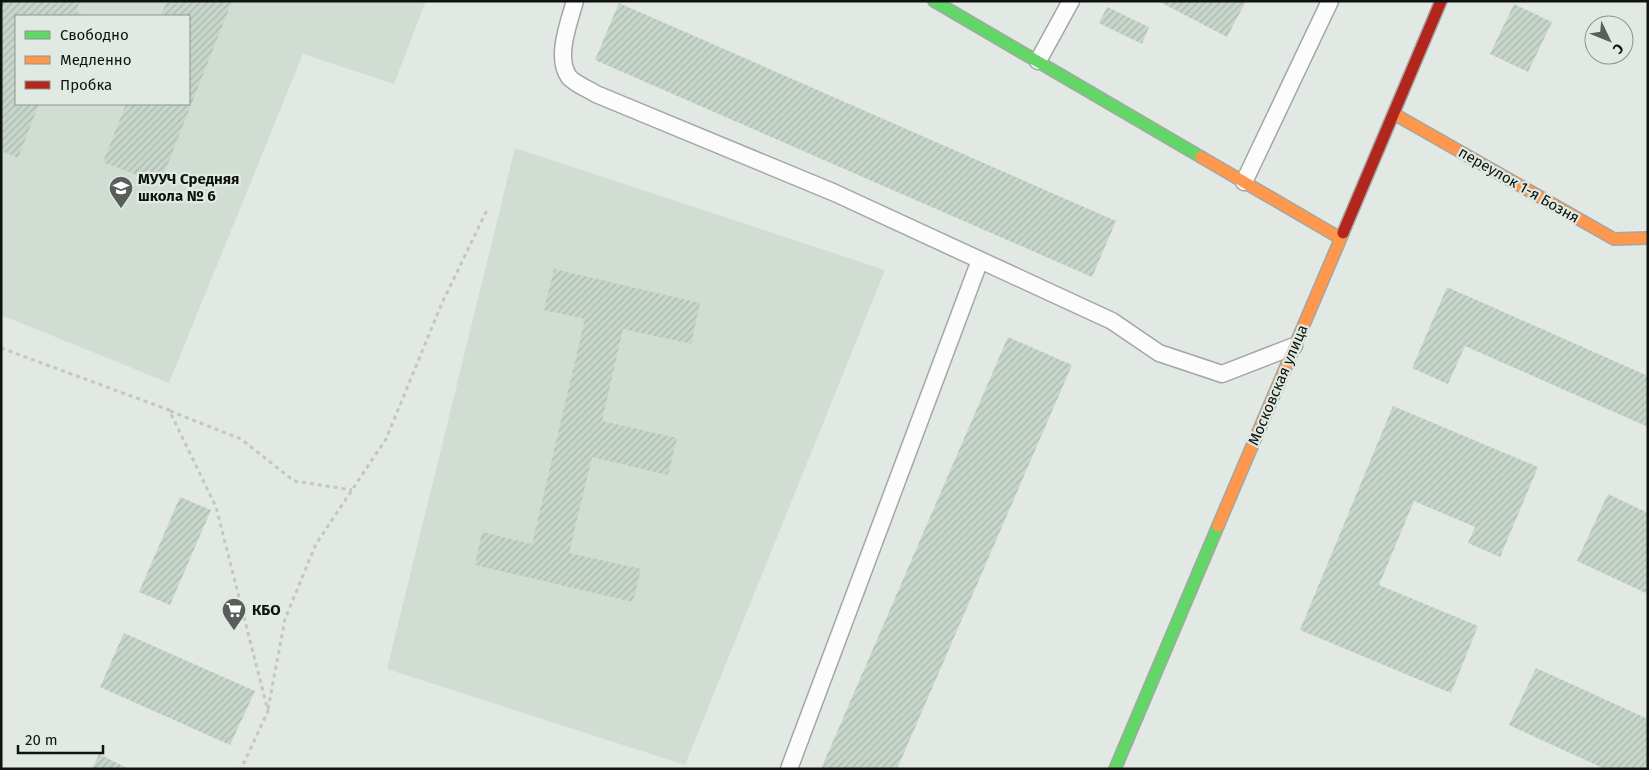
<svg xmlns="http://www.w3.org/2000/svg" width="1649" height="770" viewBox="0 0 1649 770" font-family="'Fira Sans',sans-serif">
<defs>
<pattern id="building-hatch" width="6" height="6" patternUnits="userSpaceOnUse" patternTransform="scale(1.25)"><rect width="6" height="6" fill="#c7d6ca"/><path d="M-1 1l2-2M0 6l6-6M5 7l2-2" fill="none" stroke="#aab7ac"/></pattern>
</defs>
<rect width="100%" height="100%" fill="#e2e8e3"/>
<path fill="#d1ddd3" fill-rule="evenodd" d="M1,1h425l-32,83 -91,-30 -134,329 -168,-68zM16,16h173v88h-173z
M515,148l370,122 -200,495 -298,-96z"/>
<path fill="url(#building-hatch)" d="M1,1h79l-4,11 10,4h-70v88h23l-21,54 -17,-7z
M167,1h65l-72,183 -57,-22 23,-58h63v-88h-28z
M1158,1h88l-19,36z
M619,3l497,218 -24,56 -497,-217z
M1514,4l38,18 -24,50 -38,-18z
M1107,7l42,20 -7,17 -43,-21z
M554,269l146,34 -9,41 -68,-15 -21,92 75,17 -9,37 -76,-18 -23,96 72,16 -8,33 -158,-37 7,-33 50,12 53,-225 -41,-9z
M1447,287l201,89v51l-183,-81 -17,38 -36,-16z
M1008,337l64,28 -175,404h-76z
M1393,406l145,61 -38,90 -32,-14 7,-16 -61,-26 -35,84 99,41 -27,67 -151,-63z
M1608,494l40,19v81l-71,-33z
M180,497l31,13 -41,95 -31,-13z
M124,633l131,58 -25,54 -130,-58z
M1536,668l112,51v50h-43l-96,-44z
M99,754l30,15h-37z"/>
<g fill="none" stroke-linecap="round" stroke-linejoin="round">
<defs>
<path id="lane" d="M575,1c-6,21 -20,57 -6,76 6,7 19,12 27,17l239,99 277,128 47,32 63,21 72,-28
M1038,61l33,-60
M1244,182l86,-181
M789,769l191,-509"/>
<path id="fast" d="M934,1l267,156
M1115,769l103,-243"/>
<path id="slow" d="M1394,114l220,125 34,-1
M1201,157l139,81
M1218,526l125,-293"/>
<path id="jam" d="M1343,233l98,-232"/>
</defs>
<use href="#lane" stroke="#a3a7a3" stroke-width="19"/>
<use href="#fast" stroke="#a3a7a3" stroke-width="14"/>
<use href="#slow" stroke="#a3a7a3" stroke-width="14"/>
<use href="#jam" stroke="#a3a7a3" stroke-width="14"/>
<path stroke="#c4c6c4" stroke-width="3" stroke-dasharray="4 4" stroke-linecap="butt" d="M1,348l168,62 47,97 52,204 -27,58
M170,411l71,28 53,42 58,9
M268,709l17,-90 31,-75 70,-105 56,-136 45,-93"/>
<use href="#lane" stroke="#fbfcfb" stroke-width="16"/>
<use href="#fast" stroke="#63d668" stroke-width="11"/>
<use href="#slow" stroke="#ff974d" stroke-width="11"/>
<use href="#jam" stroke="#b3261e" stroke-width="11"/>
</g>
<defs>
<symbol id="school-pin" viewBox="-11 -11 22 30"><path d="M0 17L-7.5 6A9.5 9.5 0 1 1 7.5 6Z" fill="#595e5a" stroke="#e0eae2"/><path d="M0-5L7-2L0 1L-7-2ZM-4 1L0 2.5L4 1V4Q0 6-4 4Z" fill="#fff"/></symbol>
<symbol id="supermarket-pin" viewBox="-11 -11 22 30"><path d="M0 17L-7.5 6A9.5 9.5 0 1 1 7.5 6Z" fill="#595e5a" stroke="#e0eae2"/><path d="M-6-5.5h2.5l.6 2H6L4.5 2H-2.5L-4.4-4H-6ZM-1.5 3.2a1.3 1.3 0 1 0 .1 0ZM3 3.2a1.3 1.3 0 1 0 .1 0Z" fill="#fff"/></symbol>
</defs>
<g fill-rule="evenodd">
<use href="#school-pin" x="107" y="174" width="28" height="38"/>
<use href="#supermarket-pin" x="220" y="596" width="28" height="38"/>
</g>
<g text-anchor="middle" stroke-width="4.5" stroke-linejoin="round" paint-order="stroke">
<g font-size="15" font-weight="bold" fill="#0f1310" stroke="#e0eae2" text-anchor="start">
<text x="138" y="184">МУУЧ Средняя<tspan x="138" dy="17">школа № 6</tspan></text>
<text x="252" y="615">КБО</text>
</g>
<g font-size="15" fill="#0f1310" stroke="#e0eae2">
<text transform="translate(1519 185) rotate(30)" y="5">переулок 1-я Бозня</text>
<text transform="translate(1278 385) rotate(-67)" y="5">Московская улица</text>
</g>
</g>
<rect width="1649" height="770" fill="none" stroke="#0f1310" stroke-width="5"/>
<rect x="15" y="15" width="175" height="90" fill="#e0eae2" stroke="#8c948e"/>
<rect x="25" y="31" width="25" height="8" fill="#63d668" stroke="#8c948e"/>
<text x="60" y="40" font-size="15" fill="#0f1310">Свободно</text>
<rect x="25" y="56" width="25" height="8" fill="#ff974d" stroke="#8c948e"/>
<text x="60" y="65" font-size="15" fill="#0f1310">Медленно</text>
<rect x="25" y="81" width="25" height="8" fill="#b3261e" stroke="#8c948e"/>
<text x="60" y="90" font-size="15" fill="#0f1310">Пробка</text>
<g transform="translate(1609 40) rotate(133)"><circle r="24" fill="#e0eae2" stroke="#8c948e"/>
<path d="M0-4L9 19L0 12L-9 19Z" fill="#595e5a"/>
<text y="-8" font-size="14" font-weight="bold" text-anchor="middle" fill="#0f1310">С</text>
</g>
<path d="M18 745v8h85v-8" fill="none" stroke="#0f1310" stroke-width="2.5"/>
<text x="25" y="745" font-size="15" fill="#0f1310" stroke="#e0eae2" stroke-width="4" paint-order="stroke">20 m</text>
</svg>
